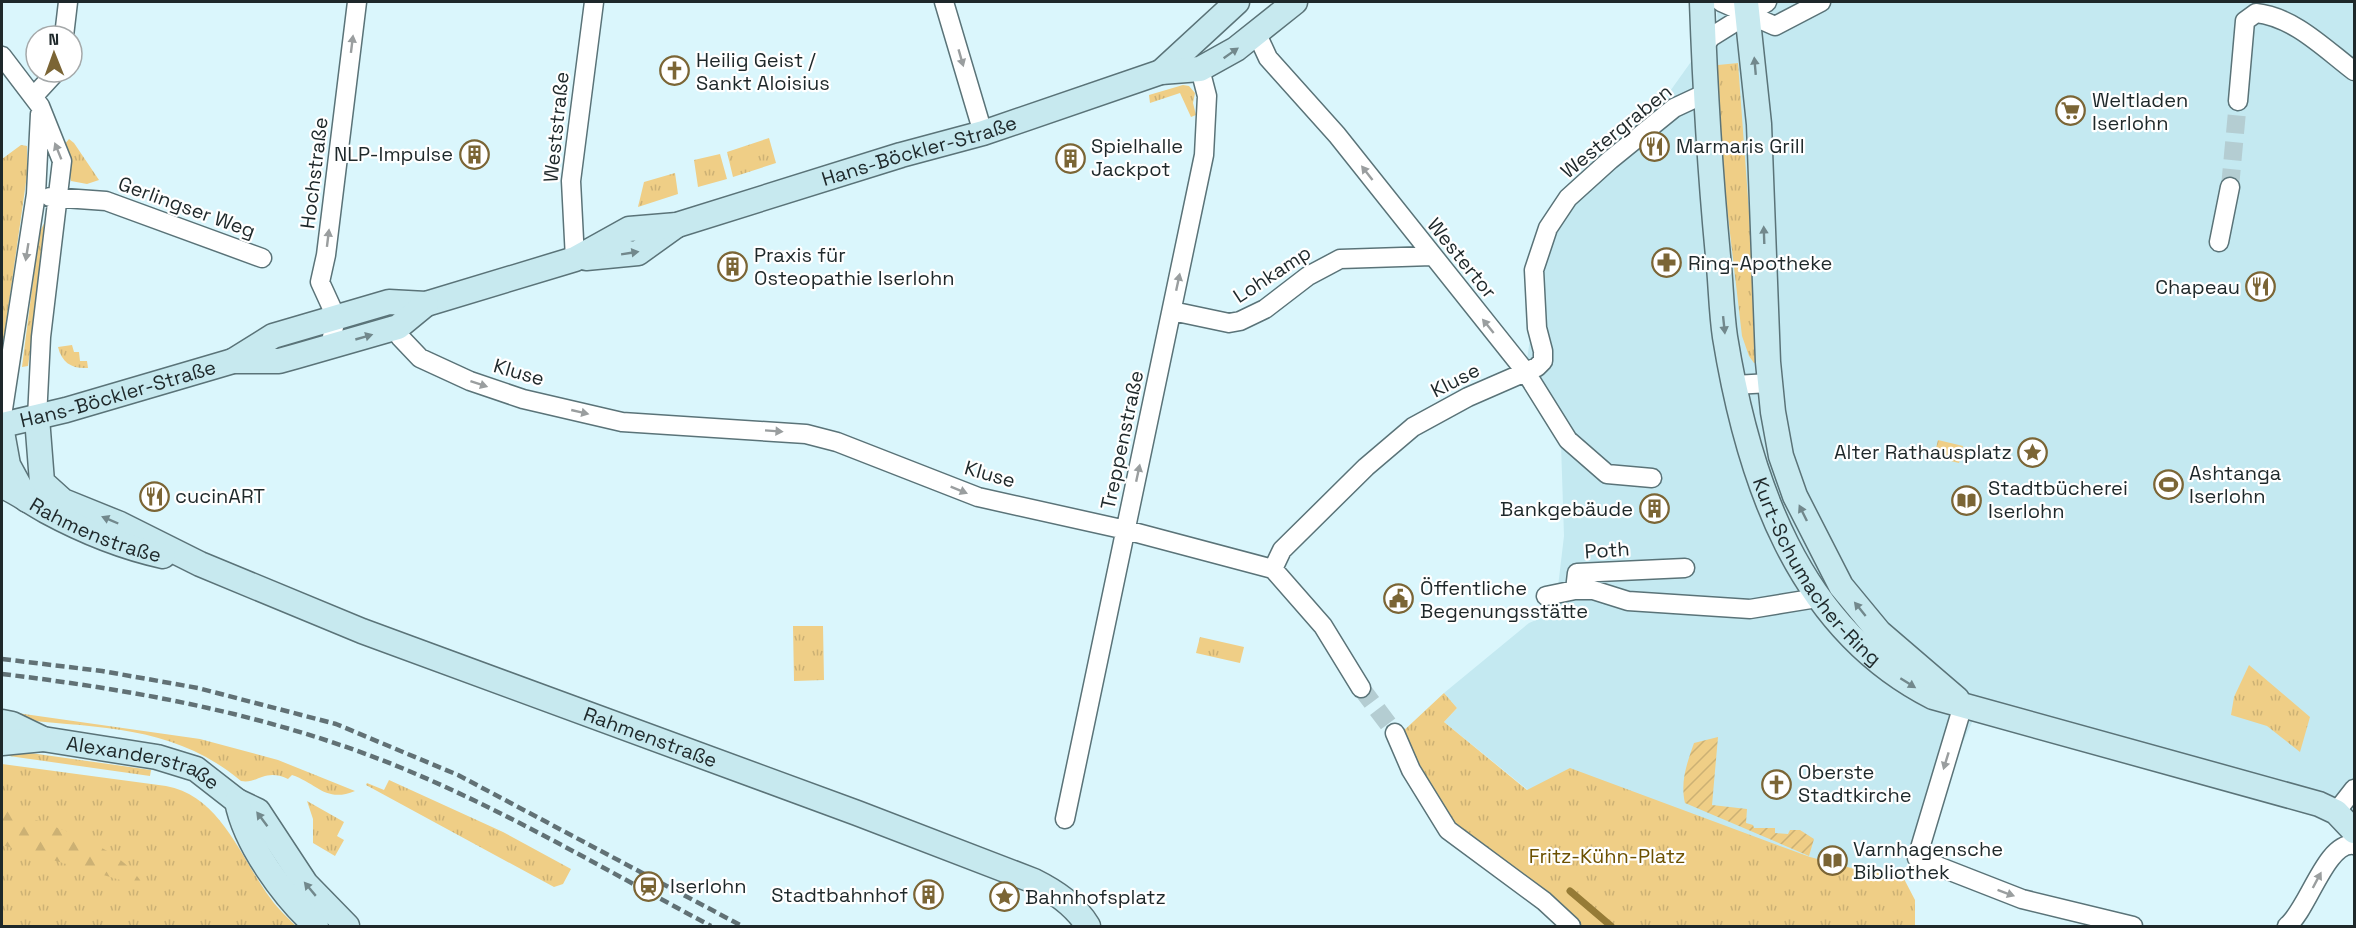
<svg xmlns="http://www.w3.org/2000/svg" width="2356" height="928" viewBox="0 0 2356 928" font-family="'Space Grotesk',sans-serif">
<defs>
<pattern id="grass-tufts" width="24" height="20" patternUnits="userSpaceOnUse" patternTransform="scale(1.5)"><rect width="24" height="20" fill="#efce86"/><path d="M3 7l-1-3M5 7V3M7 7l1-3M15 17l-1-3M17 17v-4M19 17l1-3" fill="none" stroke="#ccb174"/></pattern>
<pattern id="forest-firs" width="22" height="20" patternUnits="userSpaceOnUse" patternTransform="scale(1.5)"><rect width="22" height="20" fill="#efce86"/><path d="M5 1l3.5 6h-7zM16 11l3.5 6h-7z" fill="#ccb174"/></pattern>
<pattern id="garden-furrows" width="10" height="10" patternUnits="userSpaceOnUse" patternTransform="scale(1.5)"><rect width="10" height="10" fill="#efce86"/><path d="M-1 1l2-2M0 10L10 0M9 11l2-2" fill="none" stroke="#ccb174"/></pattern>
</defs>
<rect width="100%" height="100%" fill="#daf6fc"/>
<path fill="#c4e9f1" d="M1716,2h638v829l-14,-20 -360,-106 -78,170 -45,-10 -2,4 -327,-79 -84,-68 13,-14 -13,-15 85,-70 26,-11 9,-76 -3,-92 -36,-73 23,-143 110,-120 60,-84z"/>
<path fill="url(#grass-tufts)" d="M1738,63l22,298 -6,2 -5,-7 -7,-20 -17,-146 -8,-108 1,-17z
M1183,85l6,1 6,7 -2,10 3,12 -5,2 -11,-24 -30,10 -1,-8z
M769,138l7,25 -43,14 -6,-25z
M69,139l5,4 25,37 -12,4 -16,-3 -7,-36z
M21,145l6,1v29l-25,177v-193z
M720,154l7,25 -29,8 -4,-27z
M675,173l3,21 -40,13 6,-25z
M46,219h3l-21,147 -6,1 17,-133z
M72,345l2,7h5l1,9h7l1,7c-16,1 -26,-5 -30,-21z
M1938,440l25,6 -4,17 -25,-6z
M793,626h30l1,54 -30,1z
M1200,637l44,10 -4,16 -44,-10z
M2249,665l61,52 -10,35 -33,-26 -36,-11 3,-18z
M1444,693l13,15 -13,14 83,68 43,-22 240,89 45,12 2,-4 45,10 13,25v26h-337l-127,-97 -52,-94z
M17,713l183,26 78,21 77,31c-29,12 -37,-7 -63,-16l-4,4c-24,-11 -29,5 -47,2 -68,-57 -145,-53 -229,-62z
M9,750l142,20 -1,6 -141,-20z
M2,764l164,22c56,10 75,74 105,113 7,10 17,19 25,27h-294z
M389,780l114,52 68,37 -8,15 -9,3 -188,-102 1,-2 17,7z
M307,801l37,21 -7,14 7,4 -9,16 -22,-13v-24z"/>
<path fill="url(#forest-firs)" d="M2,808c40,15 123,37 142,79l-142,-42z"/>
<path fill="url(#garden-furrows)" d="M1718,737l-6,68 35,4 -1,14 7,2 1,3h21v5l13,1 2,-4h10l14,9 -5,17 -124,-53c-5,-21 2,-40 9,-60z"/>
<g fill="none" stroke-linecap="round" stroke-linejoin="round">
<path stroke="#967b36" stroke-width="7" d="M1570,891l41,35"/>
<path stroke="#b4cdd2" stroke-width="18" stroke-dasharray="18 9" stroke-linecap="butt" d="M2230,187l8,-86
M1361,688l34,45"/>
<defs>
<path id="street" d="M944,2l39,131
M1721,2l54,24 46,-24
M1256,32l12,26 69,77 188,236 43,69 39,34 45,4
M64,36l4,-34
M1703,48l8,-11 56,-35
M2,56l38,50 22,55 -21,176 -4,81
M33,97l23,-25
M2238,101l7,-80 11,-8c38,4 69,36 98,58
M50,197l56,4 156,57
M2219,242l11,-55
M575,259l-4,-78 23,-179
M1172,311l57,12 11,-2 25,-12 43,-33 32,-17 92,-3
M398,327l2,10 20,21 50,23 53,18 99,23 184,12 31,8 141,55 148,33 147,39
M330,347l6,-30 -16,-35 6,-27 31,-253
M1734,385l36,-2
M2,416l34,-222 4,-80
M1273,569l9,-19 84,-83 47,-40 55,-30 69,-30 6,-6v-10l-6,-23 -3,-58 14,-42 20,-30 42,-38 64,-52 30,-14
M1273,569l50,57 38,62
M1575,590l2,-17 108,-5
M1546,596l29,-6h18l35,11 122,8 67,-11
M1963,705l-46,153 105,41 111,27
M1395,733l16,37 37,60 96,71 27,25
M2336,812l18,-23
M1065,819l139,-664 3,-59 -7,-27
M2287,926c21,-16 39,-85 67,-81"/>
<g id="secondary">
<path id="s1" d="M1702,2c3,85 8,169 16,254 3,27 3,54 7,81 23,141 72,291 208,360l386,107 17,8 18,19"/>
<path d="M1746,2l13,122 9,238 5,50 8,44 14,40 46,90 38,46 78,67"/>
<path d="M1161,72l76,-70"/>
<path d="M586,258l52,-5 39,-28"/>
<path id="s2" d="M233,361l40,-25 116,-34 37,2 149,-45 54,-30 48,-4 224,-70 82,-22 178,-61 39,-3 36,-20 59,-47"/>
<path id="s3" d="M37,418l5,64 21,19 57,23 80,40 162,67 495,182 177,68c22,11 41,24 54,45"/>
<path id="s4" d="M2,425l64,-15 167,-49h46l18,-5 101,-29 28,-23"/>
<path d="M2,432l6,33 19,35"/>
<path id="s5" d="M2,486c15,6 29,17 44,25 37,20 76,36 117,45"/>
<path id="s6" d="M2,722l10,2 31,15 114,18 39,12 41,32 21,10 48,73 41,42"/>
<path d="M2,743l41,-4"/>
<path d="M237,801c8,43 47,96 79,125"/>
</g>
</defs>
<use href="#street" stroke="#5a7378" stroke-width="21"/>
<use href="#secondary" stroke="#5a7378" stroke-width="27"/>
<use href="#street" stroke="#fff" stroke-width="18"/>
<use href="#secondary" stroke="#c7e9ef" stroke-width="24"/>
<path stroke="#617175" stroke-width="4.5" stroke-dasharray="9 4.5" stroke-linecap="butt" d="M2,659l100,12 96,17 138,36 122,51 284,151
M2,674c142,17 281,43 414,100 101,43 197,100 295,152"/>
</g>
<defs><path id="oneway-solid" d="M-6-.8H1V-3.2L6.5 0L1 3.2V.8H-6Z" transform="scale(1.5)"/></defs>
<g fill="#9a9e9f">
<use href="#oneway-solid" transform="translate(352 44) rotate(-83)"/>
<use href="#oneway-solid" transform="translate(961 58) rotate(74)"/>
<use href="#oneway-solid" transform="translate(58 151) rotate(-112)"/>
<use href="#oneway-solid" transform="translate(1367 173) rotate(-128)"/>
<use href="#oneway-solid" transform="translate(328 238) rotate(-83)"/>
<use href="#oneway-solid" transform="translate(27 252) rotate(99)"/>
<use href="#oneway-solid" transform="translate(1178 282) rotate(-78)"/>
<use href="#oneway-solid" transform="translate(1488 326) rotate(-129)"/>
<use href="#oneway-solid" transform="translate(479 384) rotate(18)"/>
<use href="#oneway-solid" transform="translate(580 412) rotate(13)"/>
<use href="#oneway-solid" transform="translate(774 431) rotate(4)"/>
<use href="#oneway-solid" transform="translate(1138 473) rotate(-78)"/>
<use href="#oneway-solid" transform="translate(959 490) rotate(22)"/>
<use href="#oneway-solid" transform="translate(1946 761) rotate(107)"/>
<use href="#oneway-solid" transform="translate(2317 880) rotate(-62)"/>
<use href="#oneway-solid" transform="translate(2006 893) rotate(20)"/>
</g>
<g fill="#72888c">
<use href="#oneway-solid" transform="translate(1231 53) rotate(-35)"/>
<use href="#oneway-solid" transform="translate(1755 66) rotate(-95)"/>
<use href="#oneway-solid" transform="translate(1764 235) rotate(-92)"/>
<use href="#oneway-solid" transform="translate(630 253) rotate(-9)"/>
<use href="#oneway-solid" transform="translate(1724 325) rotate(84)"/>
<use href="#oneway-solid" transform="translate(364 337) rotate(-16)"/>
<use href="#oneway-solid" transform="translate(1803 513) rotate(-116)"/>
<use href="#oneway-solid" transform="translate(110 520) rotate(-157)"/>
<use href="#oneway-solid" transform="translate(1860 609) rotate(-129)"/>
<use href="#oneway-solid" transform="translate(1908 683) rotate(32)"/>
<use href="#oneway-solid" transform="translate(262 819) rotate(-127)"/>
<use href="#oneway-solid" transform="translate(310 889) rotate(-130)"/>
</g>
<defs>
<symbol id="church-ring" viewBox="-11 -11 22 22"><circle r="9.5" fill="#fff" stroke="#7b6535" stroke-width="1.5"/><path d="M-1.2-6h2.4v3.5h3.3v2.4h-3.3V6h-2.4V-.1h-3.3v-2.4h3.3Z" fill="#7b6535"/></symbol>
<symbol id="supermarket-ring" viewBox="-11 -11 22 22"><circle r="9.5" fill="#fff" stroke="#7b6535" stroke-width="1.5"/><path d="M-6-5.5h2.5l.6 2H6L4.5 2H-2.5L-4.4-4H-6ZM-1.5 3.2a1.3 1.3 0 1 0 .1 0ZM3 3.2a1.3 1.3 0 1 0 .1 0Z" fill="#7b6535"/></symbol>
<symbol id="restaurant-ring" viewBox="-11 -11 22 22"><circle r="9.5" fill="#fff" stroke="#7b6535" stroke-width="1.5"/><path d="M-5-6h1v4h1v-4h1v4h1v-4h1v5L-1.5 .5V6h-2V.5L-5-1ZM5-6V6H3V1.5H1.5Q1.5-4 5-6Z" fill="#7b6535"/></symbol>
<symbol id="building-ring" viewBox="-11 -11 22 22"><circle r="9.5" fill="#fff" stroke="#7b6535" stroke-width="1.5"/><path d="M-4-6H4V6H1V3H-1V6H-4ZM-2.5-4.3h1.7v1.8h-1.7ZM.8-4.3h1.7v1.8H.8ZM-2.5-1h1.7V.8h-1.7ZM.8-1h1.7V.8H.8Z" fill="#7b6535"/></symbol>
<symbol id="pharmacy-ring" viewBox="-11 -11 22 22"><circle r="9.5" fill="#fff" stroke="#7b6535" stroke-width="1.5"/><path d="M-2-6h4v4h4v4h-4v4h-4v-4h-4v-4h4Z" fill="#7b6535"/></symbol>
<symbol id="sight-ring" viewBox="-11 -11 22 22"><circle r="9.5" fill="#fff" stroke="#7b6535" stroke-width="1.5"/><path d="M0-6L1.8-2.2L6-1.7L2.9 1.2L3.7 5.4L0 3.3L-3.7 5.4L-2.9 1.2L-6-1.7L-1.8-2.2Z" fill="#7b6535"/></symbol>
<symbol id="stadium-ring" viewBox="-11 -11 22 22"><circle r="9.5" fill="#fff" stroke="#7b6535" stroke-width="1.5"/><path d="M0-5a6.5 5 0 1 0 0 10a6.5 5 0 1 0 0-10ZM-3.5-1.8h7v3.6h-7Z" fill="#7b6535"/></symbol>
<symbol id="library-ring" viewBox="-11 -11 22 22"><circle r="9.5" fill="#fff" stroke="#7b6535" stroke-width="1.5"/><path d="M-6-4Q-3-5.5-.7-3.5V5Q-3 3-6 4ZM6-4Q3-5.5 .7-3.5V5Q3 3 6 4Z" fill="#7b6535"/></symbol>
<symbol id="civic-ring" viewBox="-11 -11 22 22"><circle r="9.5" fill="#fff" stroke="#7b6535" stroke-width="1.5"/><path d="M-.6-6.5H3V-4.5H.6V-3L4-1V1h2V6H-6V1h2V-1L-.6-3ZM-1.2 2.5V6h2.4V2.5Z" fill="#7b6535"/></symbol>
<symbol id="station-ring" viewBox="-11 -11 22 22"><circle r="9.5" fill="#fff" stroke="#7b6535" stroke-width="1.5"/><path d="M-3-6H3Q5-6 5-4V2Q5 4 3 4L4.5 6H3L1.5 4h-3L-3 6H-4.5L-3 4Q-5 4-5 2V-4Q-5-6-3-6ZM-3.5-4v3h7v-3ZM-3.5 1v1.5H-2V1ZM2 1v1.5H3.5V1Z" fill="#7b6535"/></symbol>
</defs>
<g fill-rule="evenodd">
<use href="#church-ring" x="658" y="54" width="33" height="33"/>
<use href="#supermarket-ring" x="2054" y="94" width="33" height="33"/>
<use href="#restaurant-ring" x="1638" y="130" width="33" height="33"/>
<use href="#building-ring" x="458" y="138" width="33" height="33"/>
<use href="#building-ring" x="1054" y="142" width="33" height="33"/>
<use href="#pharmacy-ring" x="1650" y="246" width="33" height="33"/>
<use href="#building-ring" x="716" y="250" width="33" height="33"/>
<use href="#restaurant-ring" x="2244" y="270" width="33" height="33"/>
<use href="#sight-ring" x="2016" y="436" width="33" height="33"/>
<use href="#stadium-ring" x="2152" y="468" width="33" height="33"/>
<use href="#restaurant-ring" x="138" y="480" width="33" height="33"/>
<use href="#library-ring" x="1950" y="484" width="33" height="33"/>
<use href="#building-ring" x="1638" y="492" width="33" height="33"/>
<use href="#civic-ring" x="1382" y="582" width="33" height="33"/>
<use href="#church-ring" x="1760" y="768" width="33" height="33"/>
<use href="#library-ring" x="1816" y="844" width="33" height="33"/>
<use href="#station-ring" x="632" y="870" width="33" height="33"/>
<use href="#building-ring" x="912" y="878" width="33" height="33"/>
<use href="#sight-ring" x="988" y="880" width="33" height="33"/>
</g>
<g text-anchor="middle" stroke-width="4.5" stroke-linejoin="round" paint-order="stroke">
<g font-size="20" fill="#1e282a" stroke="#fff" text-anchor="start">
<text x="696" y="67">Heilig Geist /<tspan x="696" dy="23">Sankt Aloisius</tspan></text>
<text x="2092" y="107">Weltladen<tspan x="2092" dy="23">Iserlohn</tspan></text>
<text x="1091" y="153">Spielhalle<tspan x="1091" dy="23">Jackpot</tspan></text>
<text x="1676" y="153">Marmaris Grill</text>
<text x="453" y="161" text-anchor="end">NLP-Impulse</text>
<text x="754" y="262">Praxis für<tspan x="754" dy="23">Osteopathie Iserlohn</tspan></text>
<text x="1688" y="270">Ring-Apotheke</text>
<text x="2240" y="294" text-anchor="end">Chapeau</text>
<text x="2012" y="459" text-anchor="end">Alter Rathausplatz</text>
<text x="2189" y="480">Ashtanga<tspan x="2189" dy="23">Iserlohn</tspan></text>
<text x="1988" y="495">Stadtbücherei<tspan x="1988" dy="23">Iserlohn</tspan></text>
<text x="175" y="503">cucinART</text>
<text x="1633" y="516" text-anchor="end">Bankgebäude</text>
<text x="1420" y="595">Öffentliche<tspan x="1420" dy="23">Begenungsstätte</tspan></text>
<text x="1798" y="779">Oberste<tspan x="1798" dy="23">Stadtkirche</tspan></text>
<text x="1853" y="856">Varnhagensche<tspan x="1853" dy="23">Bibliothek</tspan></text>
<text x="670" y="893">Iserlohn</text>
<text x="908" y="902" text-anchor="end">Stadtbahnhof</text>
<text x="1025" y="904">Bahnhofsplatz</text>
</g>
<g font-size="20" fill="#1e282a" stroke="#fff">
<text transform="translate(556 127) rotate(-84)" y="7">Weststraße</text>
<text transform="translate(1616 131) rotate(-39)" y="7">Westergraben</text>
<text dy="7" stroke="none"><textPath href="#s2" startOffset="724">Hans-Böckler-Straße</textPath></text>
<text transform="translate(314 173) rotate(-83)" y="7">Hochstraße</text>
<text transform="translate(187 207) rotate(20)" y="7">Gerlingser Weg</text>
<text transform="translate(1462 258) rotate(51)" y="7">Westertor</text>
<text transform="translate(1272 274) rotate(-33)" y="7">Lohkamp</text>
<text transform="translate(519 372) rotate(16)" y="7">Kluse</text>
<text transform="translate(1455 380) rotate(-27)" y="7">Kluse</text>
<text dy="7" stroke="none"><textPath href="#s4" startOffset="120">Hans-Böckler-Straße</textPath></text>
<text transform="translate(1122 440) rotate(-78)" y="7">Treppenstraße</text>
<text transform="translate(990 474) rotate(16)" y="7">Kluse</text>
<text dy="7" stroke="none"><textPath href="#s5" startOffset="104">Rahmenstraße</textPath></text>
<text transform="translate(1607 550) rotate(-4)" y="7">Poth</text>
<text dy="7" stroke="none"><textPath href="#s1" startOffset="592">Kurt-Schumacher-Ring</textPath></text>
<text dy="7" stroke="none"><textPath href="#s3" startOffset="726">Rahmenstraße</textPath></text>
<text dy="7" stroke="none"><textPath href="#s6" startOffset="148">Alexanderstraße</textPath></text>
</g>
<g font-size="20" fill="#6c5000" stroke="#fff">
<text x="1607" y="863">Fritz-Kühn-Platz</text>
</g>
</g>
<rect width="2356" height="928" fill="none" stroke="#1e282a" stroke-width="6"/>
<g transform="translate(54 54) rotate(359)"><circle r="28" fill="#ffffff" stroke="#a5a9aa" stroke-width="1.5"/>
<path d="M0-4.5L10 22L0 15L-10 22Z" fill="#7b6535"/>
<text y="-9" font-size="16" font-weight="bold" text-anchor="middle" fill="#1e282a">N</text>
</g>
</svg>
